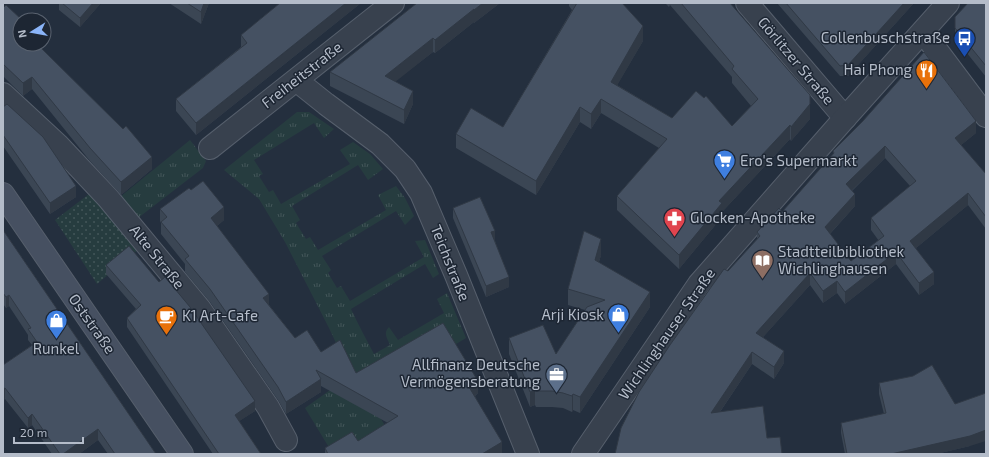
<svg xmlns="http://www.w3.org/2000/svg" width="989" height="457" viewBox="0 0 989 457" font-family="'Exo 2',sans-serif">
<defs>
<pattern id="grass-tufts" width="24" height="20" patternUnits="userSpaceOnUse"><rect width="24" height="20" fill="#263c3f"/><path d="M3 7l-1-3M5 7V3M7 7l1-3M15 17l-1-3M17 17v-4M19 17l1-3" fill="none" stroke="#435659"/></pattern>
<pattern id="park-dots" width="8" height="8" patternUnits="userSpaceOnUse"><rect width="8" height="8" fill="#263c3f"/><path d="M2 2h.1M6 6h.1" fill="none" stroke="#435659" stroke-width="1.8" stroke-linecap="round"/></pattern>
</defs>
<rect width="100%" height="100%" fill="#242f3e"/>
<path fill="url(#grass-tufts)" d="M297,112h12l25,17 -10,9 -10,-15 -60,37 9,14 -4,2 10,16 4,-2 8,14 69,-40 -10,-14 13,-8 17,12 13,15 -15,11 -10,-15 -66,41 8,14 -4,3 10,16 4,-2 8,13 68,-40 -8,-15 18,-9 9,12 9,18 -9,9 -9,-14 -74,45 9,14 -3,3 9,15 4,-2 9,15 74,-44 -9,-16 10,-1 14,34 -6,4 -8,-14 -74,45c7,15 15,30 23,45l16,-9c-3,-7 -7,-12 -1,-18l9,13 46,-27 -7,-14 10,-6 19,45 -15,9 -76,62 15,25 -57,20 -28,-46 46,-33 -22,-47 -44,-86 -26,-43 -35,-29z
M190,140l16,21 -3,7 -65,50 -18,-21z"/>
<path fill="url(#park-dots)" d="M89,194l50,55 -42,35 -42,-64z"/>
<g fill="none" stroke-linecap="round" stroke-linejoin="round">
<defs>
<path id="minor" d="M747,3l98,115
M923,32l63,84
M296,80l30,24 54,40 25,25 16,24 35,82 72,179
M3,94l55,51 50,53 92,111 68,98 18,33
M210,148l183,-145"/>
<path id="tertiary" d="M583,454l116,-170 146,-166 103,-115"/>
<path id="secondary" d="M3,194l179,260"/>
</defs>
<use href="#minor" stroke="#565f6c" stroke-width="24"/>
<use href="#tertiary" stroke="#565f6c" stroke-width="24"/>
<use href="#secondary" stroke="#565f6c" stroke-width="24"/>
<use href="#minor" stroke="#38414e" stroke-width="22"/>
<use href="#tertiary" stroke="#38414e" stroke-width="22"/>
<use href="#secondary" stroke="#465061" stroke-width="22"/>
</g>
<path fill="#3b4654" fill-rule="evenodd" d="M59,3h42l-21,24 -21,-17z
M169,3h40l-8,21z
M280,3h81l-165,132 -20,-24v-12l65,-52v-12z
M417,3h83l-26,20v-1l-39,31 -2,-1 -38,29 18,23 -9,20 -74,-38v-14z
M569,3h53l21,38 -26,44 55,33 60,8 19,-20 -19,-23v-6l-62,-72 -1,2 -4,-4h65l80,116 -19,22 -1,-2 -68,73v5l-43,52 -62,-59v-14l42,-48 -58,-35 -10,16 -11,-7 -44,73 -80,-47v-14l47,-7 69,-117 -3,-4z
M777,3h137l-66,73h-8z
M986,3v74l-31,-39v-21z
M3,8l17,36 132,125 -31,26 -31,-34 -58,-72 -9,7 -20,-20z
M3,107l73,90 -26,17 -47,-68z
M976,133l-15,12 25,29v55l-18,-24 -52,43 18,36 -15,11 -23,-31 -51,40 -8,-11 -14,10 -13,-18 -47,52 21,26 -10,16 -22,-15 -32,48 -105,42 113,-183 29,-32v-7l25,-20 51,-57v-4zM885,158l25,28 -39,32v12l8,11 -28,20 -21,-27 25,-28 -3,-15z
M191,190l33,30 -7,6 52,79 26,33 26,14 35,21 122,20 -3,3 27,58h-177v-6l33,-7 30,-18 -67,-37v6l-35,22 -8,-14 -68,-98 -25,-30v-8l-24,-30v-11l-1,-2v-12z
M453,208l42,33 14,46 -23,10 -33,-79z
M3,230l153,224h-48l-10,-14 -19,14h-27l-20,-29 -4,3 -23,-29 -2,1v-35l29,-20 -4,-5v-5l-19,-29 -3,2 -3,-4z
M601,255l-2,7 51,45 -70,106 -7,-3 -1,2 -9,-4 -11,-1h-16l-1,-2 -5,2 -21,-53v-16l47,16 29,-44 -17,-5v-16z
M106,265l149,146 -16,10 22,33h-48l-86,-127v-9l9,-9 -30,-35z
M879,383l91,63 -34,8h-91l-4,-21v-10l43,-9 -5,-20z"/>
<path fill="#303945" d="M93,3h8l-21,24v-9z
M204,3h5l-8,21v-12z
M346,3h15l-165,132v-12z
M483,3h17l-26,20v-13z
M904,3h10l-66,73v-11z
M474,9v13l-39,31v-13z
M643,26v15l-32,55v-14z
M433,38v14l-48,38v-14z
M32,77v12l-9,7v-13z
M413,91v13l-9,20v-14z
M601,99v14l-10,16v-15z
M810,104v15l-19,22v-14z
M580,107v15l-44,73v-14z
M976,121v12l-21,17v-12z
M790,125v14l-68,73v5l-43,52v-14l40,-54z
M885,146v12l-39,38v-12z
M152,157v12l-31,26v-13z
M76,186v11l-26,17v-11z
M968,193v12l-58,48v-12z
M855,194v12l-30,33v-12z
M224,207v13l-13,11v-13z
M495,231v11l-4,-10z
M601,239v16l-6,21v-16z
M896,252v12l-51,40v-12z
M934,272v12l-15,11v-12z
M810,273v12l-54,60v-12z
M509,277v10l-23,10v-11z
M837,281v12l-14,10v-12z
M650,292v15l-70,106v-16z
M269,294v12l-6,-8z
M9,295v11l-3,2v-11z
M784,351v12l-10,16v-12z
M752,352v12l-41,61v-12z
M321,379v13l-35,22v-12z
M478,381v12l-9,7v-13z
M5,388v11l-2,1v-11z
M535,390v15l-5,2v-15z
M573,394v16l-1,2v-16z
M255,401v10l-20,13v-9z
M32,414v11l-4,3v-10z
M98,429v11l-19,14h-16z
M986,430v11l-16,5 -34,8h-45z
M502,442v12h-20z"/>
<path fill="#455162" stroke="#303945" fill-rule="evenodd" d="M62,3h31l-13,15z
M187,3h17l-3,9z
M280,3h66l-150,120 -20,-24 71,-56 -6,-8z
M417,3h66l-9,7v-1l-39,31 -2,-2 -48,38 28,15 -9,19 -74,-38z
M577,3h45l21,23 -32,56 61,36 24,-27 8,7 2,-2 26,30 26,-27 -26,-30 2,-3 -53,-63h49l80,92v9l-19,23 -1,-2 -71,76 3,2 -43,52 -62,-59 50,-57 -66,-40 -10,15 -11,-7 -44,74 -80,-47 15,-26 32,19z
M786,3h118l-56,62 -8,1z
M968,3h18v63l-31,-38v-11z
M6,5l16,15h-2v24h17l86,85 3,-3 26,31 -31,25 -31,-34 -58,-71 -9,6 -20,-19v-56z
M924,52l52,69 -21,17 31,36v43l-18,-24 -58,48 24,31 -15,11 -23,-31 -51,40 -8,-11 -14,10 -13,-18 -54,60 28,18 -10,16 -22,-15 -41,61 52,-7 4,32 13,-1 2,17h-167l6,-26 18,-36 31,-47 54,-76 4,2 32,-35 -3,-4 22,-24 3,4 52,-59 -1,-2 29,-29zM885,146l31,35 -45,37 13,18 -33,25 -26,-34 30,-33 -9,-10z
M7,104l36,33 33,49 -26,17 -47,-68v-28z
M203,181l21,26 -13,11 58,76 -6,4 32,40 12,-8 14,22 19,-12 16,33 87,-50 35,58 -9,6 33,55 -20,12h-154l-3,-6 27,-16 6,9 40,-25 -82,-46 5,9 -35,23 -8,-15 -68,-98 -25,-30 4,-3 -28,-34 6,-5 -7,-8 29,-21 2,2z
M480,197l15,34 -4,1 18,45 -23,9 -33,-78z
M3,230l153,224h-41l-17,-25 -35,25h-3l-28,-40 -4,4 -23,-30 -2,1v-24l34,-23 -9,-13 3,-1 -22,-33 -3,2 -3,-4z
M584,231l17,8 -6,21 55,32 -70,105 -7,-3 -1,2 -9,-3 -11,-2h-16l-1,-1 -5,2 -21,-54 34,-13 13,29 31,-47 18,-7 -37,-11z
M129,246l30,36 6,-5 25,30 65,94 -20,14 26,39h-42l-92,-136 14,-13 -35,-40z
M932,365l23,39 31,-11v37l-16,6 -79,18h-44l-6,-31 45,-10 -7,-30 34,-7z"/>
<defs>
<symbol id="bus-pin" viewBox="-11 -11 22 30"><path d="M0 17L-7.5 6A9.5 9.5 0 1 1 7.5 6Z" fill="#1a4fb4" stroke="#1d2633"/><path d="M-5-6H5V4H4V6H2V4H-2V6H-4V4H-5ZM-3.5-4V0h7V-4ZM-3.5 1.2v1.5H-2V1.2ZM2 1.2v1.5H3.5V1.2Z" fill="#fff"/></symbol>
<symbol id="restaurant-pin" viewBox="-11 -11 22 30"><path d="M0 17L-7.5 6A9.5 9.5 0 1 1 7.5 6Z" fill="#e8710a" stroke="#1d2633"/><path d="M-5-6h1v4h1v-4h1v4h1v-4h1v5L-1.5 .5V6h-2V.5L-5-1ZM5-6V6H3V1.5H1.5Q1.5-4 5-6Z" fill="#fff"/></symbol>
<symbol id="supermarket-pin" viewBox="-11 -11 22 30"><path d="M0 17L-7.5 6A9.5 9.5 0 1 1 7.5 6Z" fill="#3f7fe0" stroke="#1d2633"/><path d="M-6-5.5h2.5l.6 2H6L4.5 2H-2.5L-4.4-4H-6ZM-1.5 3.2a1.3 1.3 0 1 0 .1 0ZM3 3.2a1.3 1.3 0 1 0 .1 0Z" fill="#fff"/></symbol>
<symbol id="pharmacy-pin" viewBox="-11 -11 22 30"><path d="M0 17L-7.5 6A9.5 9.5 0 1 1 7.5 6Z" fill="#e0444e" stroke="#1d2633"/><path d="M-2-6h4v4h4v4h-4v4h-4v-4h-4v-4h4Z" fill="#fff"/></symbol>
<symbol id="library-pin" viewBox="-11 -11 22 30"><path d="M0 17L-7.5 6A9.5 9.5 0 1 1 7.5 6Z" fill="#8d6e63" stroke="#1d2633"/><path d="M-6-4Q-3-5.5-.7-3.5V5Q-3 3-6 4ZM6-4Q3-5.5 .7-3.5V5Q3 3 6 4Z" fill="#fff"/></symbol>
<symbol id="shop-pin" viewBox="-11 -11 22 30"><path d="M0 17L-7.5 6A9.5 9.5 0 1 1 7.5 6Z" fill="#3f7fe0" stroke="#1d2633"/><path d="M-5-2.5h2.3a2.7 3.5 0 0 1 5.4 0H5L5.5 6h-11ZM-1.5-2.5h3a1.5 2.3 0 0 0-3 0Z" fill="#fff"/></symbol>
<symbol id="cafe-pin" viewBox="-11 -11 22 30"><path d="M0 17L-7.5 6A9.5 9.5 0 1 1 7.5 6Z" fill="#e8710a" stroke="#1d2633"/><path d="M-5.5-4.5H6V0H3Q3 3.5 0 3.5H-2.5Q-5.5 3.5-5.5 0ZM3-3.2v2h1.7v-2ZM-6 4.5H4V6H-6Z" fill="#fff"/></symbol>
<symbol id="office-pin" viewBox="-11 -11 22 30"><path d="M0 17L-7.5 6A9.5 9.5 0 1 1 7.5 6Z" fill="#5c6f8a" stroke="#1d2633"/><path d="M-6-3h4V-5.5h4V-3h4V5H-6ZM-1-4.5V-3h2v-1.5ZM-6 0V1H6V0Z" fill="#fff"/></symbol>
</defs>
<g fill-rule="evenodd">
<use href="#bus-pin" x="952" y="26" width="25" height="34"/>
<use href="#restaurant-pin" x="914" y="58" width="25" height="34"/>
<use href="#supermarket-pin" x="712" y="148" width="25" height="34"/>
<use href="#pharmacy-pin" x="662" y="206" width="25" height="34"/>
<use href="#library-pin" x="750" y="248" width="25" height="34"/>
<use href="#shop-pin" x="606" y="302" width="25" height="34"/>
<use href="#cafe-pin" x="154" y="304" width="25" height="34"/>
<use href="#shop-pin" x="44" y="308" width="25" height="34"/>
<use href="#office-pin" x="544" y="362" width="25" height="34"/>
</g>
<g text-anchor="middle" stroke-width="3" stroke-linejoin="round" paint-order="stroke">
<g font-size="15" fill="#b4bcc9" stroke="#1d2633" text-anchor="end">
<text x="950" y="43">Collenbuschstraße</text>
<text x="912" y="75">Hai Phong</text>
<text x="740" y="166" text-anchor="start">Ero's Supermarkt</text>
<text x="690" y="223" text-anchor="start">Glocken-Apotheke</text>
<text x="778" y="257" text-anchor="start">Stadtteilbibliothek<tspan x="778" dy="17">Wichlinghausen</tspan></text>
<text x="604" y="320">Arji Kiosk</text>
<text x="182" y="321" text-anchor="start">K1 Art-Cafe</text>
<text x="56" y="354" text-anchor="middle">Runkel</text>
<text x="540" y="370">Allfinanz Deutsche<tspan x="540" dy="17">Vermögensberatung</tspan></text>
</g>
<g font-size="15" fill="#b4bcc9" stroke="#1d2633">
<text transform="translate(796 61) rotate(50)" y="5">Görlitzer Straße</text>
<text transform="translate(302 75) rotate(-38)" y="5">Freiheitstraße</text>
<text transform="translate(157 257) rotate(51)" y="5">Alte Straße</text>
<text transform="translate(450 263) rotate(68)" y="5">Teichstraße</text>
<text transform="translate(92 324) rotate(55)" y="5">Oststraße</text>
<text transform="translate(667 334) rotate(-55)" y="5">Wichlinghauser Straße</text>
</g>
</g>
<rect width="989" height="457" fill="none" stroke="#b4bcc9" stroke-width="8"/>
<g transform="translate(32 32) rotate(259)"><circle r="19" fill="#1d2633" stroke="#59626f"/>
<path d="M0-3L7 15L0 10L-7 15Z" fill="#8ab4f8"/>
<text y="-6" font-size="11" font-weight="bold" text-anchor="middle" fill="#b4bcc9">N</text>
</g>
<path d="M14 437v6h69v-6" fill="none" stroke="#b4bcc9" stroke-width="2"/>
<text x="20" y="437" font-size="12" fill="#b4bcc9" stroke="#1d2633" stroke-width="3" paint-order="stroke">20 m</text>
</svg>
